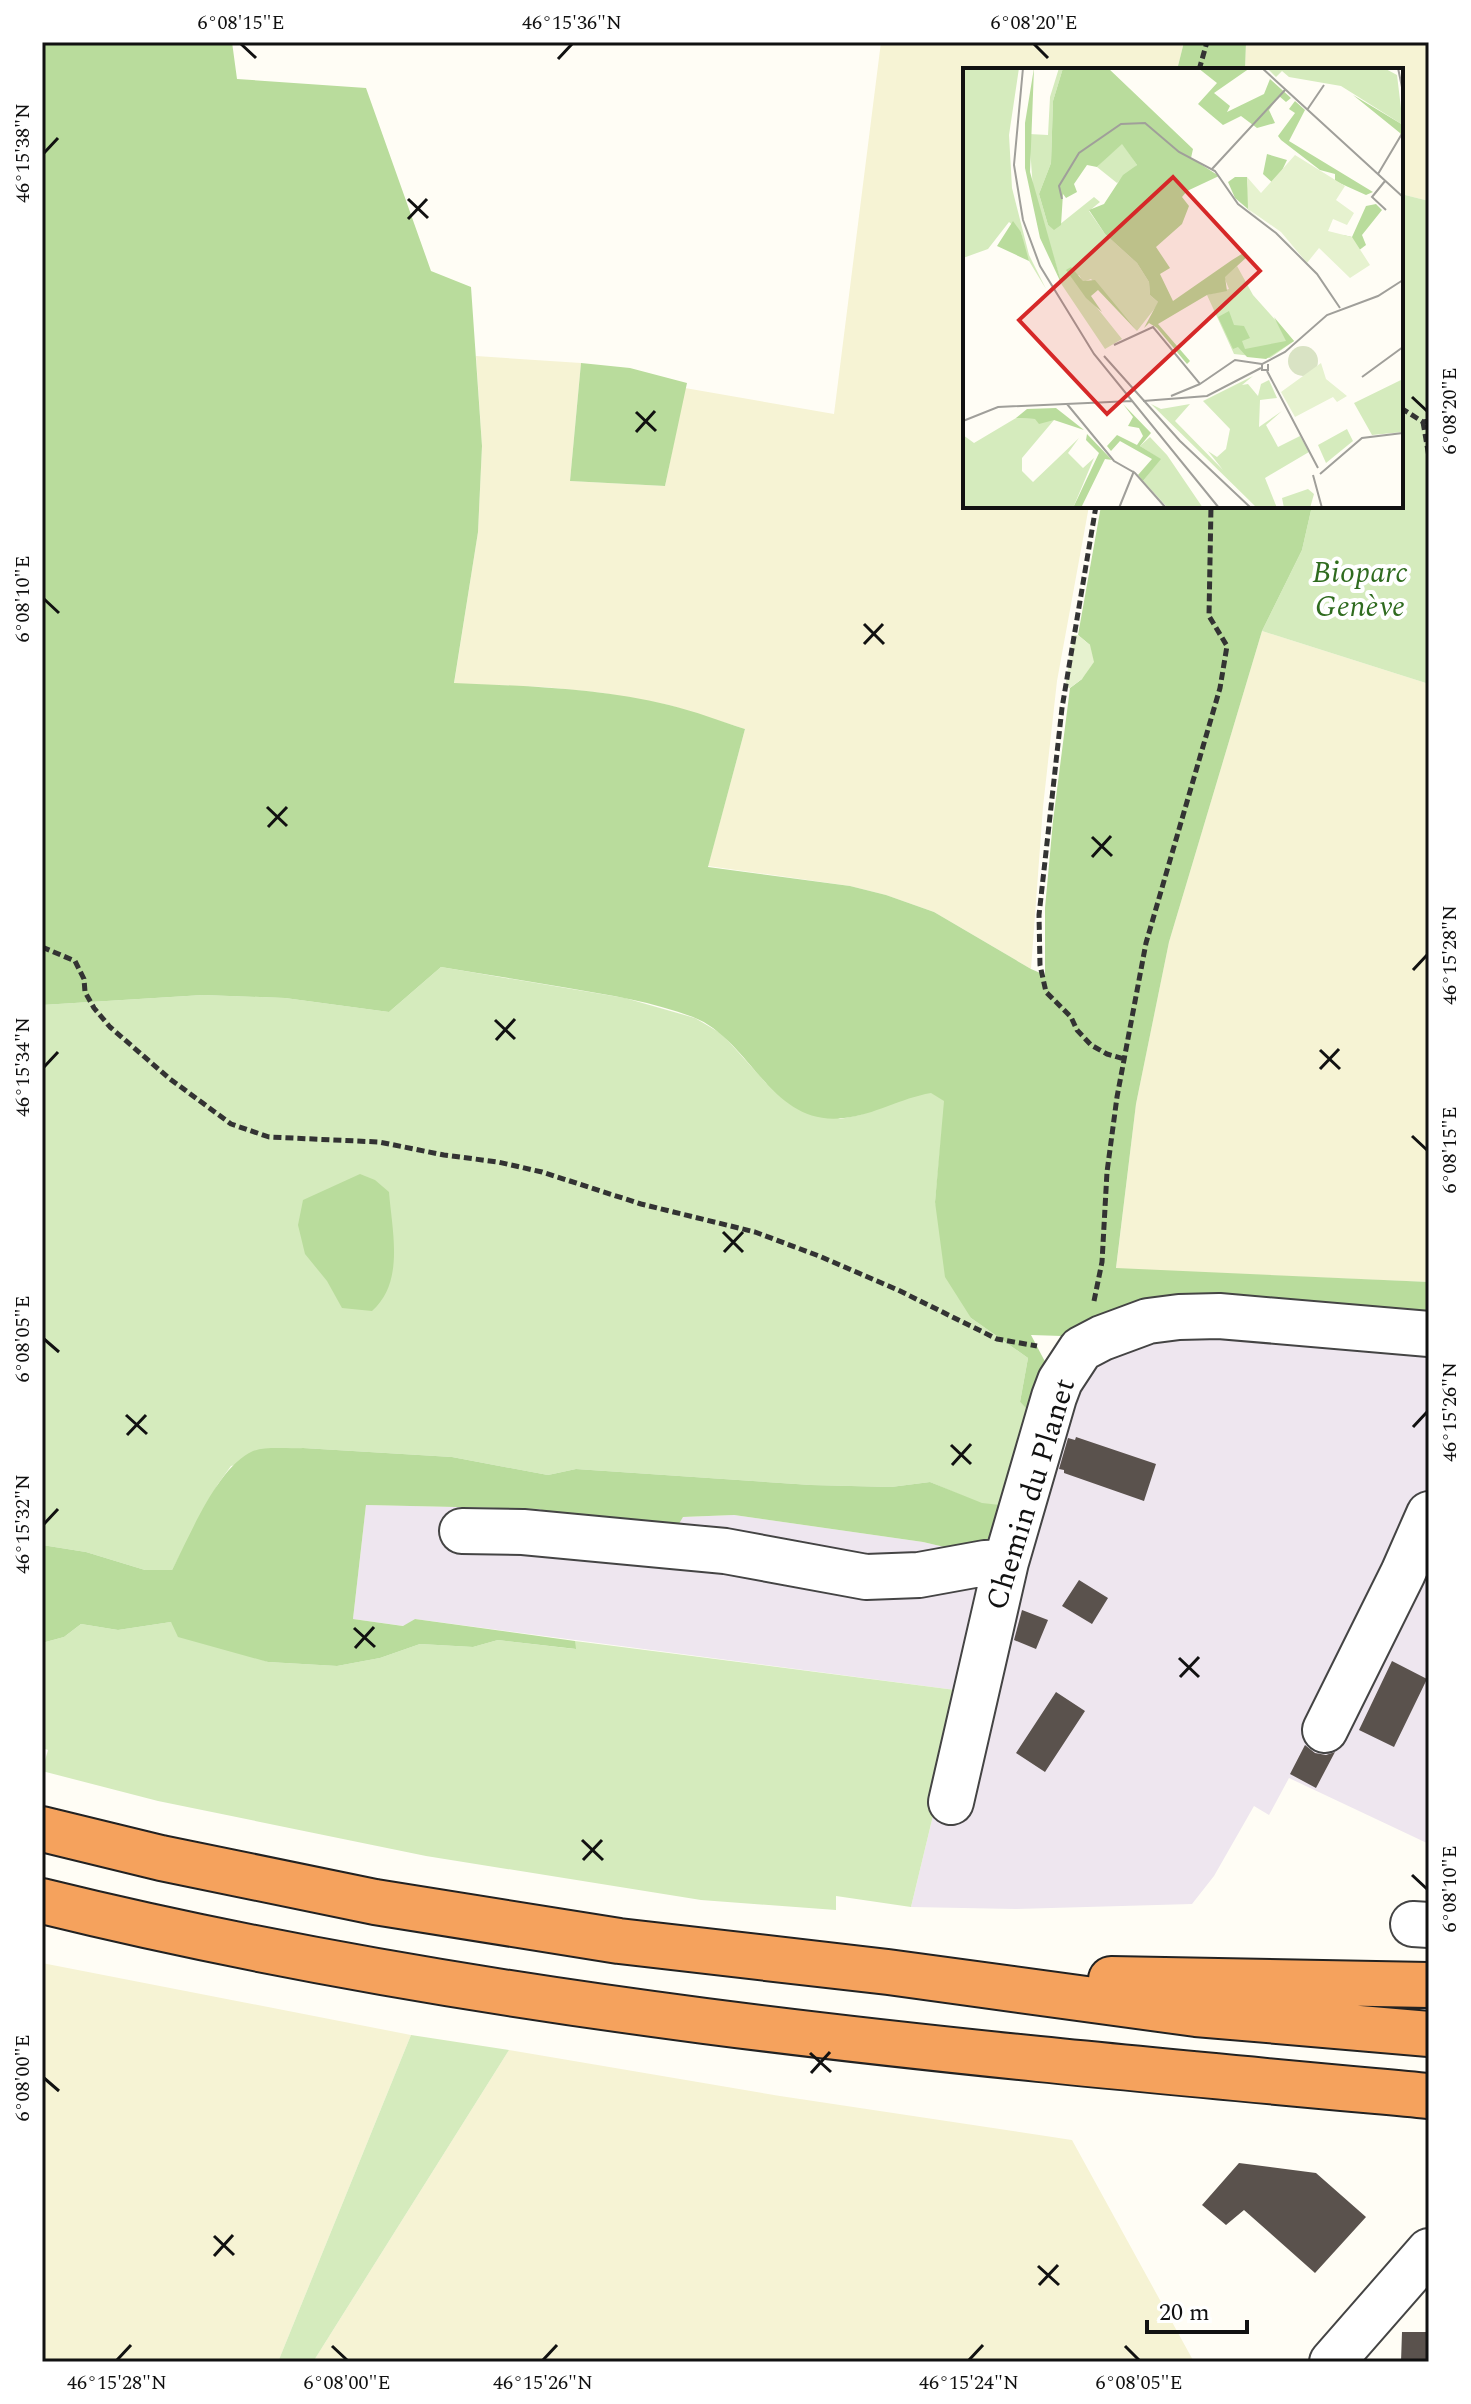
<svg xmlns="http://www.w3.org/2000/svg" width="1471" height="2404" viewBox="0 0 1471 2404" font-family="Spectral,serif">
<rect width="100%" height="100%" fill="#fffdf5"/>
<path fill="#eee6ef" d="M1429,1325v519l-140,-66 -20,37 -15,-9 -40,70 -22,28 -176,5 -105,-2 52,-216 -548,-72 -11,7 -51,-7 13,-114 175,4 24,13 169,-7 189,27 30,7 98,-176 11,-37 35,-8z"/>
<path fill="#f6f3d4" d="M881,42h303l-7,28h-212v436h124l-32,175 -14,126 -12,162 -97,-57 -48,-17 -36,-9 -142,-20 37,-137 -76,-24 -66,-12 -59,-6 -90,-3 24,-152 4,-86 -6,-90 105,7 -11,118 95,5 20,-98 149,26z
M1246,42h183v159l-28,-7v-124h-156z
M1262,631l167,53v598l-313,-13 20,-165 33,-162z
M42,1963l369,72 -133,327h-236z
M509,2050l271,46 292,44 122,222h-881z"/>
<path fill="#d5ebbd" d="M1401,194l28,7v483l-167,-53 40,-81 10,-44h89z
M441,967l184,31 70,20 27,16 44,49 74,36 20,-4 52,-19 19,-4 14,9 -10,101 36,116 57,40 -8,44 16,17 -27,87 -27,-2 -52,-22 -39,5 -80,-2 -235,-16 -28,6 -96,-18 -149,-9 -72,18 -13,18 -46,86h-27l-59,-18 -44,-7v-540l161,-10 82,3 104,14z
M171,1622l97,40 69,4 43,-8 40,-14 53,3 25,-7 77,9v-8l388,50 -52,216 -75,-11v14l-135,-10 -275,-44 -268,-55 -116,-30 6,-21 -6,-2v-105l22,-6 17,-13 37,6z
M411,2035l98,15 -196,312h-35z"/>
<path fill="#b9dc9c" d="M42,42h190l5,37 129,9 65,183 40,16 11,159 -4,86 -24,151c72,3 144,5 215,22 25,6 51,16 76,24l-37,138 142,19 36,9 48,17 97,57 14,6v-67l8,-87 17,-133 12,-9 8,-34 -12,-10 23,-129h211l-10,44 -40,81 -93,311 -33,162 -20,164 313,14v43l-332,3 -35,8 -31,-1 20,38 -15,46 -16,-17 8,-44 -57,-40 -26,-41 -10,-75 9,-101 -13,-8c-30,5 -57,22 -87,25 -74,9 -92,-78 -151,-101 -40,-15 -83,-22 -125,-29 -42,-7 -84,-14 -127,-21l-52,45 -104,-14 -82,-3 -161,10z
M1184,42h62l-1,28h-68z
M581,363l49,5 57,15 -22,103 -95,-5z
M360,1174l15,6 14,12c3,39 16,90 -17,119l-30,-3 -15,-27 -22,-27 -7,-29 5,-25z
M303,1448l149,9 96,18 28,-6 235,16 80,2 39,-5 52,21 27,3 -10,36 -46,7 -30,-7 -189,-27 -51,2 -9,15 -109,-10 -25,-13 -174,-4 -13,114 50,7 12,-7 160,22 1,8 -78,-9 -25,7 -53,-3 -40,14 -43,8 -69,-4 -90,-25 -7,-15 -53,8 -37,-6 -17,13 -22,6v-98l44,7 59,18h27c18,-34 45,-103 81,-119 13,-5 36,-2 50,-3z"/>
<path fill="#e6f2cf" d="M1073,635h5l12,10 4,17 -12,17 -12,9h-5z"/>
<path fill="#5a524d" d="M1076,1437l80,27 -12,37 -80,-28v-3l-5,-1 9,-31 7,2z
M1079,1580l29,18 -16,26 -30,-18z
M1022,1610l26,10 -12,29 -22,-9z
M1392,1661l35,18 -33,68 -35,-17z
M1056,1692l29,19 -40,61 -29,-19z
M1305,1745l10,8 11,2 9,-3 -19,36 -26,-14z
M1239,2163l77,10 50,44 -51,56 -71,-63 -18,15 -24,-20z
M1402,2332h27v30h-28z"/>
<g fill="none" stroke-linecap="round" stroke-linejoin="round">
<defs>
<path id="minor" d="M462,1531l61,1 202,19 141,26 53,-2 66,-12 21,-1
M1325,1730l78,-157 26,-59
M951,1802l55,-240 48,-165 6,-16 21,-32 21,-11 46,-17 31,-4 40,-1 210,18
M1413,1924l16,1
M1332,2362l97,-111"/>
<path id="highway" d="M42,1829l119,29 214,44 244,39 269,31 308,42 233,20
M42,1901c455,112 921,152 1387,195
M1111,1979l318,6"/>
</defs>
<use href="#minor" stroke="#444" stroke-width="48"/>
<use href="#highway" stroke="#222" stroke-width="48"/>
<path stroke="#333" stroke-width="5" stroke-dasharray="8 4" stroke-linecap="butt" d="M1199,70l8,-28
M1401,408l22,14 6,-1
M1423,422l6,35
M1096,506l-34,202 -23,207 1,50 6,27 25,25 6,13 14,15 16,9 17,5
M42,947l33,14 9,18 1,13 9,16 16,19 60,52 61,45 38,13 110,5 65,13 54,7 44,10 99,32 114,28 64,24 79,34 99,49 40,7
M1094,1301l8,-39 5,-90 10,-75 29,-154 74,-255 7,-42 -18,-30 2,-110"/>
<use href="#minor" stroke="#fff" stroke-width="44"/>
<use href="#highway" stroke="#f5a25d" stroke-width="44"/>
</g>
<path fill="none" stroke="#111" stroke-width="3" d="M241,44l15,14M1034,44l14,14M558,59l14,-15M44,153l14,-15M408,199l20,19M408,219l19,-20M1412,397l15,14M636,412l20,19M636,432l19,-21M44,599l15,14M864,624l20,20M864,644l19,-20M267,807l20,19M268,827l19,-20M1092,837l20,19M1092,857l19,-21M1413,970l14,-15M495,1020l20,19M496,1040l19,-21M1320,1050l20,19M44,1067l14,-15M1320,1069l19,-20M1412,1136l15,14M723,1232l20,20M724,1252l19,-20M44,1339l15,13M126,1415l21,19M1413,1427l14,-15M127,1435l19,-20M951,1445l20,19M952,1465l19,-21M44,1524l14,-15M354,1628l21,19M355,1648l19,-21M1179,1658l20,19M1180,1677l19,-20M582,1840l21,20M583,1860l19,-20M1412,1875l15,14M810,2053l21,19M811,2073l19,-21M44,2078l15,13M214,2236l20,19M214,2256l19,-21M1038,2266l21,19M1039,2285l19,-20M332,2346l15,14M1125,2346l14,14M117,2360l14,-15M543,2360l14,-15M969,2360l14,-15"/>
<g text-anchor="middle" stroke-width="8" stroke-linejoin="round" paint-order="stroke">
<g font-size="30" font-style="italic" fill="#2f6b1f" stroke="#fff">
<text x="1360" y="582">Bioparc<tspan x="1360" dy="34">Genève</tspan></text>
</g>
<g font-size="30" fill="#111" stroke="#fff">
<text transform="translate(1030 1494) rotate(-73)" y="10">Chemin du Planet</text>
</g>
</g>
<g transform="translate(963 68)">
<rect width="440" height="440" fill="#fffdf5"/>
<path d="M0,0h56l-10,67 3,53 17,67 17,34 -20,-33 -5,-24 -12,-10 -21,27 -25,9zM96,0h4l-10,33 -2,62 -12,31 9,31 6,4 40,-32 6,5 -11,9 16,23 32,29 12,19 1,13 9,8 -22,28 -46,-52 -8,3 -4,-7 -5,4 48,60 -17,10 -43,-64 -29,-96 -4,-55 19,1 2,-38zM304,0h117l13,7 6,50 -62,-39 -52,-9 -7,-6 -6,6zM159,75l15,22 -20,18 -20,-16zM274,198l16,29 41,46 -24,17 -36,-4 -27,-59 22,-6 -5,-12zM290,308l-11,9 6,-1 10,12 3,-12 8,-4 8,18 -17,2 -1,27 23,-16 -16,14 12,22 22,-11 9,16 -44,26 12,30h-20l-106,-104 10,5 29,-5 -15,17 48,49 -15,-19 9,6 9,-8 4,-20 -27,-28zM440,311v53l-31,3 -18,-32zM53,350l38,2 -32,38v13l11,11 46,-44 -11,15 15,15 11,-10 -21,50h-110v-73l11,8zM384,361l6,12 -27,22 -8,-18zM187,369l17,18 36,53h-35l-25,-27 17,-22 -20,-13zM345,421l6,5 -4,14h-26l-2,-10z" fill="#d5ebbd"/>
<path d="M71,0l-4,104 32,113 -22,-47 -15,-70v-45zM100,0h45l85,81 -2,9 28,18 -32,15 -5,6 7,9 -7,18 -26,23 14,21 -10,6 13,27 59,-41 13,-8 3,4 -23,21 2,14 -20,4 -49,29 32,37 -3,3 -30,-36 -8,-5 -5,5 14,-26 -8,-7 -1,-13 -12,-19 -32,-29 -16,-24 15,-6 19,-29 14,-10 -15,-21 -25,23 -10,-2 -13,19 3,8 -11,6 -3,-4 -2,31 -7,5 -6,-5 -9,-31 12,-31 2,-62zM235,0h52l-36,25 16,13 -3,6 37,-18 6,-15 21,19 -5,4 -7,-6 -10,14 6,13 -18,5 -16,-12 -18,9 -25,-21 19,-21zM390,27l50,30v15l-3,-7zM332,33l10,9 -16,31 84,51 -7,3 -31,-14v-7l-15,-4 -39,-30 -3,-4 17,-23 -6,-4zM304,86l20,6 -12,25 -12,-11zM272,109h12l3,34 52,44 -67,-57 -7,-16zM413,136l6,6 -20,25 4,10 -8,6 -15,-16 9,2 14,-31zM50,153l8,11 8,29 -32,-15zM108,199l12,14 12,-1 42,51 -39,-41 -7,6 11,16 -16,-14 -20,-28zM266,243l5,14 10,1 6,12 -8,3 3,8 41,-8 -12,-24 20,24 -28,18 -19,-2 -9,-10 -5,2 -15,-32zM160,336l28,29 -11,13 21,13 -18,22 -5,-6 14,-16 -32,-18 -9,10 -4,-5 10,-11 20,10 6,-9 -4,-8 -11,-2 5,-9zM93,340l28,22 -30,-10 -15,4 -4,-5 -19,-1 11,-9zM124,366l25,26 -7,-1 -24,49h-8l26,-55 -13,-13z" fill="#b9dc9c"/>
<path d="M325 293a15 15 0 1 1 30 0a15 15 0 1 1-30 0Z" fill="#d9e3c4"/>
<path d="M332,87l50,31 -9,14 18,13 -7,12 -14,-6 -5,12 24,6 18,28 -20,13 -31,-30 -12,15 -26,-31 -33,-23 -1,-32 14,16zM358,295l5,16 21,17 -10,6 -4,-5 -38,20 -14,-25z" fill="#e6f2cf"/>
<path fill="none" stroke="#a09f9a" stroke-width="2" d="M60,0l-9,97 9,55 17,46 54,88 125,154M299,0l141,129M435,0l5,24M344,42l17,-25M249,101l73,-79M415,106l25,-42M422,113l-13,16 14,13M99,131l-3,-13 20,-33 42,-29 24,-1 34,29 36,19 23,33 38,29 41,41 23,34M151,277l39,-18 47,57 35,-24 27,4M141,288l76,85 71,67M305,296v6h-6v-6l23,-12 42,-37 51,-19 25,-16M304,303l51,97M399,309l41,-30M208,328l29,-12M180,333l64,-5 54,-28M104,336l47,57 21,12 31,35M0,353l35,-14 134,-6M357,406l42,-36 41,-5M350,407l9,33M156,440l15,-37"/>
<path fill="#d62828" fill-opacity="0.15" stroke="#d62828" stroke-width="4" d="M210,109l87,94 -153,143 -88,-94z"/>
<rect width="440" height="440" fill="none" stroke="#111" stroke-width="4"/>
</g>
<rect width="1471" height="2404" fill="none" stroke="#ffffff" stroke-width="88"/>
<path d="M1147 2320v12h100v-12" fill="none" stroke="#111111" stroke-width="4"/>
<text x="1159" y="2320" font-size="24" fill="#111111" stroke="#ffffff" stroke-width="6" paint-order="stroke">20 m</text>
<rect x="44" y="44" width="1383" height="2316" fill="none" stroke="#111" stroke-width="3"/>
<g font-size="20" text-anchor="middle" fill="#111">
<text x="241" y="29">6°08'15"E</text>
<text x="572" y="29">46°15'36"N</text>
<text x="1034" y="29">6°08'20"E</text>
<text transform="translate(22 153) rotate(-90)" y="7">46°15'38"N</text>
<text transform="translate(1449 411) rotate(-90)" y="7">6°08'20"E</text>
<text transform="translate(22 599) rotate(-90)" y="7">6°08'10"E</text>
<text transform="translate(1449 955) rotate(-90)" y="7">46°15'28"N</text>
<text transform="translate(22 1067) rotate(-90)" y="7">46°15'34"N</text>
<text transform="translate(1449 1150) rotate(-90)" y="7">6°08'15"E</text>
<text transform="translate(22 1339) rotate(-90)" y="7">6°08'05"E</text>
<text transform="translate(1449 1412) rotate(-90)" y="7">46°15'26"N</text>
<text transform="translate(22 1524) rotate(-90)" y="7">46°15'32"N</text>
<text transform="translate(1449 1889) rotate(-90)" y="7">6°08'10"E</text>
<text transform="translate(22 2078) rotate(-90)" y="7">6°08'00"E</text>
<text x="117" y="2389">46°15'28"N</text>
<text x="347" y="2389">6°08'00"E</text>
<text x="543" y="2389">46°15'26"N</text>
<text x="969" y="2389">46°15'24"N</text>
<text x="1139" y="2389">6°08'05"E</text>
</g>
</svg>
